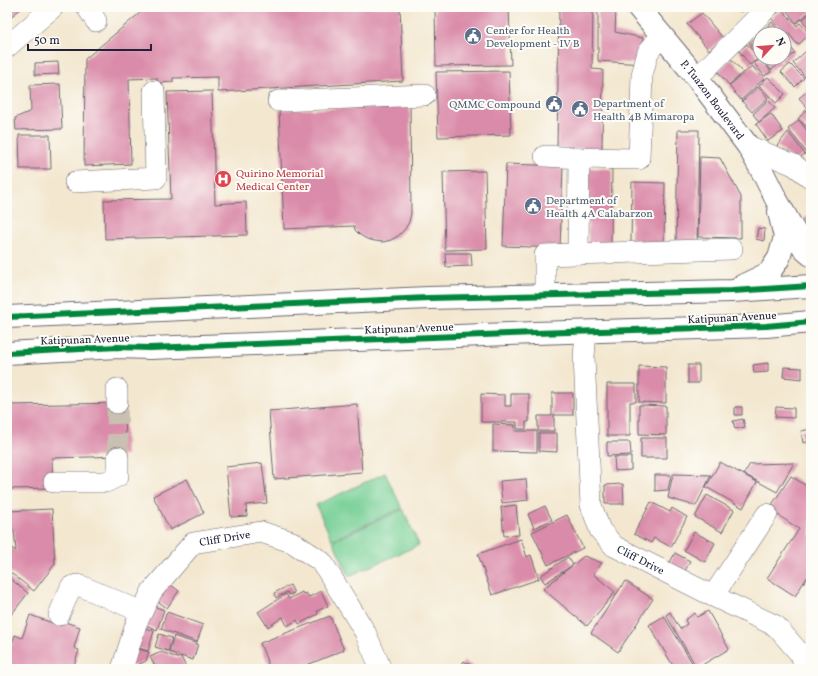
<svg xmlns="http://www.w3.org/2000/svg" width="818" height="676" viewBox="0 0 818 676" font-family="Vollkorn,serif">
<rect width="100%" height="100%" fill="#fdfcf7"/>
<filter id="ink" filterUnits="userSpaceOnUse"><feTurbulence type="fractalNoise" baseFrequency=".025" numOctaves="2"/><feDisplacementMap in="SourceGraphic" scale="8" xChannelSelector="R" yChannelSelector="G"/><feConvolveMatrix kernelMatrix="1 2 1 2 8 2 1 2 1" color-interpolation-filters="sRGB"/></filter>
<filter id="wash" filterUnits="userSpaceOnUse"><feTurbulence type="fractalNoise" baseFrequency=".012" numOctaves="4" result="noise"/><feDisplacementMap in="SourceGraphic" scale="16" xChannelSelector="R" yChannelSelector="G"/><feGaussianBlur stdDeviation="0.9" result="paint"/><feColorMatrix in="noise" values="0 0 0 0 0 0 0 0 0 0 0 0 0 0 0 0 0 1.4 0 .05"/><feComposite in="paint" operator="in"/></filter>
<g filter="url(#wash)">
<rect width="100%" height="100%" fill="#f3e7cf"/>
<path fill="#76cf94" stroke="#4c7868" d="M385,473l17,35 -70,32 -16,-35z
M403,509l16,36 -70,31 -16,-35z"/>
<g id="blocks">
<path fill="#da8ba9" d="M7,7h16l-16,13z
M147,7h253l3,74 -185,11v-15l-45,1v4l-16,1v-5l-28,1 2,85 -47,2 1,-107z
M435,7h74l2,58 -75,1z
M559,7h34l-1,62 11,1 -1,79 -45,-1z
M598,7h16l2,2 -1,23 28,6 -1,26 -44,-3z
M737,7h12l-9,5z
M786,7h24l1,4 -15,12 -11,-15z
M782,9l15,17 3,-3 10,11 -12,11 -10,-12 -2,2 -15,-17z
M811,12v20l-9,-12z
M702,13l21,25 -14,12 -22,-26z
M772,22l10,12h-19l-2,-2z
M760,34v22l-11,-13z
M784,38l11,15 -12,9 -3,-4h4z
M747,44l12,14 -9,7 -11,-14z
M806,51l5,7v14l-6,5 -12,-14z
M761,58l10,14 -7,4 -10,-13z
M762,58h16l3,5 -10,7z
M731,59l12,13 -14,13 -11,-13z
M58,62l1,12 -24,1v-12z
M790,64l14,14 -9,9 -14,-15z
M752,66l12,13 -23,21 -12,-14z
M509,71l2,64 -73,2 -2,-65z
M768,77l17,17 -9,9 -17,-17z
M60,84l2,45 -46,1 -1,-12 16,-7 -1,-26z
M758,87l10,11 -16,14 -10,-11z
M811,88v24l-12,-14z
M212,91l3,113 31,-2 1,33 -142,4 -1,-39 67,-1 -4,-107z
M410,99l1,114 -2,9 -4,7 -7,7 -7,4 -8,2 -8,-1 -8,-2 -7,-4 -5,-5 -1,-4 -70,3 -5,-119 110,-3v-7z
M768,100l7,8 -16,14 -6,-8z
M806,110l5,5v16l-13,-12z
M771,114l12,17 -15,10 -12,-17z
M799,120l12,16v14l-4,3 -19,-24z
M678,130h21l-2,116h-21z
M788,132l17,22 -10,7 -18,-15z
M19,135h31l1,34h-31z
M700,157l20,1 21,39v41l-43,-1z
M506,164l57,2 -3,82 -57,-2z
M589,168l23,1 -1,77h-23z
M485,171l2,78 -42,1 -2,-78z
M632,182l33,1 -1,62h-33z
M811,213v16l-7,-10z
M758,228l7,1 -1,12 -8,-2z
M445,253h26l1,13 -26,1z
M768,363v9l-14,1 -1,-8z
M688,365h11v18h-11z
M639,366l27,1v36l-27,-1z
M784,367l18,1v11l-19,-2z
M607,384h29v18h-6v34h-23z
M552,393h21v22h-19v16h-16v-15h14z
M481,394l24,1v11h6v-12h18v28h-3v7h-9v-7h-36z
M125,403l1,53 -74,2 1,30 -46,1v-84z
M357,404l5,68 -88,7 -5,-68z
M639,405l27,1v29l-27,-1z
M735,407h7v8h-7z
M776,407l18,1v10l-19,-1z
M743,419l2,8 -10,2 -2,-8z
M493,424l22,1v6h22v21l-44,-1z
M811,429v12l-8,2 -2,-12z
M539,433h18v19l-18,-1z
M641,438h26v20h-26z
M607,442h23l1,13 -24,1z
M614,457h17v13l-16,1z
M720,462l37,20 -14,26 -37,-21z
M262,463l5,40 -21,2 1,11 -16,1 -5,-50z
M794,463l-17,29 -33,-18 6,-10z
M673,474l38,1 -15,31 -28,-8z
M655,475h16l-3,15 -13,1z
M791,476l20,13v82l-16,25 -28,-18 32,-49 -30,-20z
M187,479l17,34 -34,17 -17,-34z
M526,479l2,21 -26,3 -2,-22z
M623,484l1,20h-19v-19z
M707,495l27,15 -12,22 -27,-15z
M651,502l19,10 2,-4 15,9 -16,30 -17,-9 -3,5 -17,-9z
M516,505l3,30 -15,1 -3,-29z
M545,506l7,14 -18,8 -6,-14z
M52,509l3,55 -21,27 -27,-21v-25l9,6 -2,-21 -7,1v-20z
M567,515l16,33 -35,17 -16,-33z
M694,532l21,11 -10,19 -21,-12z
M521,539l6,18 4,-2 8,24 -47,16 -14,-41z
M675,553l15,8 -6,12 -15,-9z
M584,556l18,7 -9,11 22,18 -28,34 -44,-37z
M568,557l5,8 -28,18 -5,-7z
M7,576l21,17 -20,26 -1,-1z
M166,581l13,10 -12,17 -14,-10z
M625,581l28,18 -35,53 -27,-19z
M290,585l4,8 -5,2 -2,-3 -11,6 -2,-5z
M321,591l7,15 -11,5 1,3 -19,10 -2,-4 -10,6 -4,-9 -15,10 -10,-15 28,-18 3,5 13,-7 1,2 3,-1 3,4z
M148,604l16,6 -7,20 -16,-7z
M708,611l21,38 -32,19 -31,-53 4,-3 10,17 7,-5 -2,-4 10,-7 2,4z
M167,612l36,13 -6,17 -36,-13z
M30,615l31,11 1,-5 18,6 -6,21 5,2 -6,19h-61l-5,-2v-17l2,-5 2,1 4,-11 7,3z
M330,616l14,34 -47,19h-27l-10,-26z
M664,616l30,50 -5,3h-14l-26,-44z
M139,626l15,5 -6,20 -15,-5z
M159,634l13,4 -4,13 -13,-4z
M174,636l24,8 -5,16 -24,-8z
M134,648l15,4 -3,9 -10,5 -7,-2z
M161,652l17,6 3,-1 6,12h-37l5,-3 -5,-9z
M464,661l13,8h-18z"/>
</g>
</g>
<g filter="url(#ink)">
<use href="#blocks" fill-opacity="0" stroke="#6b676f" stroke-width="1"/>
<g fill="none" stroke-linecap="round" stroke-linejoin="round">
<path stroke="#c9c0b1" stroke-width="21" stroke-dasharray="21 10" stroke-linecap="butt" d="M117,403l1,54"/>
<defs>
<g id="minor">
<path d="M87,7l9,14"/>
<path d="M7,47l46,-40"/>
<path d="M697,78l71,-71"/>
<path d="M278,101l147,-6"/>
<path d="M748,146l46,19 17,13"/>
<path d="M545,156l34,2 60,1 3,-84 6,-23 14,-17"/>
<path d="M75,182l81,-4 -2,-87"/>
<path d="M578,254l1,-96"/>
<path d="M545,295v-40l187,-6"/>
<path id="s1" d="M586,332l-2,25 7,148 9,25 14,16 99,50 63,30 26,30 2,13"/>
<path d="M117,389v14"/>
<path d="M54,482h52l12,-6v-19"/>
<path d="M713,596l54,-82"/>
<path d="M59,615l12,-28 6,-2 4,1 61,26"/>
<path id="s2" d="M122,669l14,-45 16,-33 41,-48 68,-11 31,10 30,20 43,70 16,37"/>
</g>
<g id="major">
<path id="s3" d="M638,7l59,71 51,68 15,27 13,26 29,51 6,5"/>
<path d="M742,286l27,-13 10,-15 6,-21 -6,-25"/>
<path d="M7,317l421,-19 304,-7 79,-5"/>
<path d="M7,353l110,-6 33,1 385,-15 231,-7 45,-4"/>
</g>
</defs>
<use href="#minor" stroke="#6b676f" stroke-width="22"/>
<use href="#major" stroke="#6b676f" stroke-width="24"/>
<use href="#minor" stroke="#fff" stroke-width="21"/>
<use href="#major" stroke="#fff" stroke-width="22"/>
<defs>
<path id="cycleway" d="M7,317l421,-19 304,-7 79,-5
M7,353l110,-6 33,1 385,-15 231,-7 45,-4"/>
</defs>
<use href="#cycleway" stroke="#fdfcf7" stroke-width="8"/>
<use href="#cycleway" stroke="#00873e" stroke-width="6"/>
</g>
</g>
<defs>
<symbol id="civic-disc" viewBox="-11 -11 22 22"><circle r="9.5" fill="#5c6f8a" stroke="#fdfcf7"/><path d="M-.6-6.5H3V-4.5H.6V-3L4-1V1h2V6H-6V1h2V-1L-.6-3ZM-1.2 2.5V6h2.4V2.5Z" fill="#fff"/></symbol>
<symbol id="hospital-disc" viewBox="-11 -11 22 22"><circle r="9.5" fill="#e0444e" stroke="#fdfcf7"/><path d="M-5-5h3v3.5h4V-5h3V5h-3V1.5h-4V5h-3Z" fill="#fff"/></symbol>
</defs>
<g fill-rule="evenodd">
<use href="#civic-disc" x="463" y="26" width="20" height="20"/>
<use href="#civic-disc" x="544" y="94" width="20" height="20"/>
<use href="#civic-disc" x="570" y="99" width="20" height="20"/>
<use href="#hospital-disc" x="213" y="169" width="20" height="20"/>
<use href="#civic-disc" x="523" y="196" width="20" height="20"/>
</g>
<g text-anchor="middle" stroke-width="4" stroke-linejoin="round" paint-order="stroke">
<g font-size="11" fill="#4e5e75" stroke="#fdfcf7" text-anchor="start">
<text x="486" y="34">Center for Health<tspan x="486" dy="13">Development - IV B</tspan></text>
<text x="593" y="107">Department of<tspan x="593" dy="13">Health 4B Mimaropa</tspan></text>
<text x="541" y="108" text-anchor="end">QMMC Compound</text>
<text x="546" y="204">Department of<tspan x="546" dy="13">Health 4A Calabarzon</tspan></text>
</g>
<g font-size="11" fill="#22223b" stroke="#fdfcf7">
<text dy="4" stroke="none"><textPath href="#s3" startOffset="119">P. Tuazon Boulevard</textPath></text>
<text transform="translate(732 317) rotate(-3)" y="4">Katipunan Avenue</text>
<text transform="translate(409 328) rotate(-2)" y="4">Katipunan Avenue</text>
<text transform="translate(85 339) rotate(-2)" y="4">Katipunan Avenue</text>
<text dy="4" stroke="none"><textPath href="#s2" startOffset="179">Cliff Drive</textPath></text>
<text dy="4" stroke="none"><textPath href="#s1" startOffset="251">Cliff Drive</textPath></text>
</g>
<g font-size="11" fill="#be3a42" stroke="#fdfcf7" text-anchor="start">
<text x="236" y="177">Quirino Memorial<tspan x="236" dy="13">Medical Center</tspan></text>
</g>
</g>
<rect width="818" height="676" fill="none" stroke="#fdfcf7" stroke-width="24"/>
<g transform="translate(772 46) rotate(64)"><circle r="19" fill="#fdfcf7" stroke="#a5a5ac"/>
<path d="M0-3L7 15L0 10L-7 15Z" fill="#d1495b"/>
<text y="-6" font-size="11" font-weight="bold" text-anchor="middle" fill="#22223b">N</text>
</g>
<path d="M28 44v6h123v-6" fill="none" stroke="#22223b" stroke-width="2"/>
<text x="34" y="44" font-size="12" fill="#22223b" stroke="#fdfcf7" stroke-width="3" paint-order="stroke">50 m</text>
</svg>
